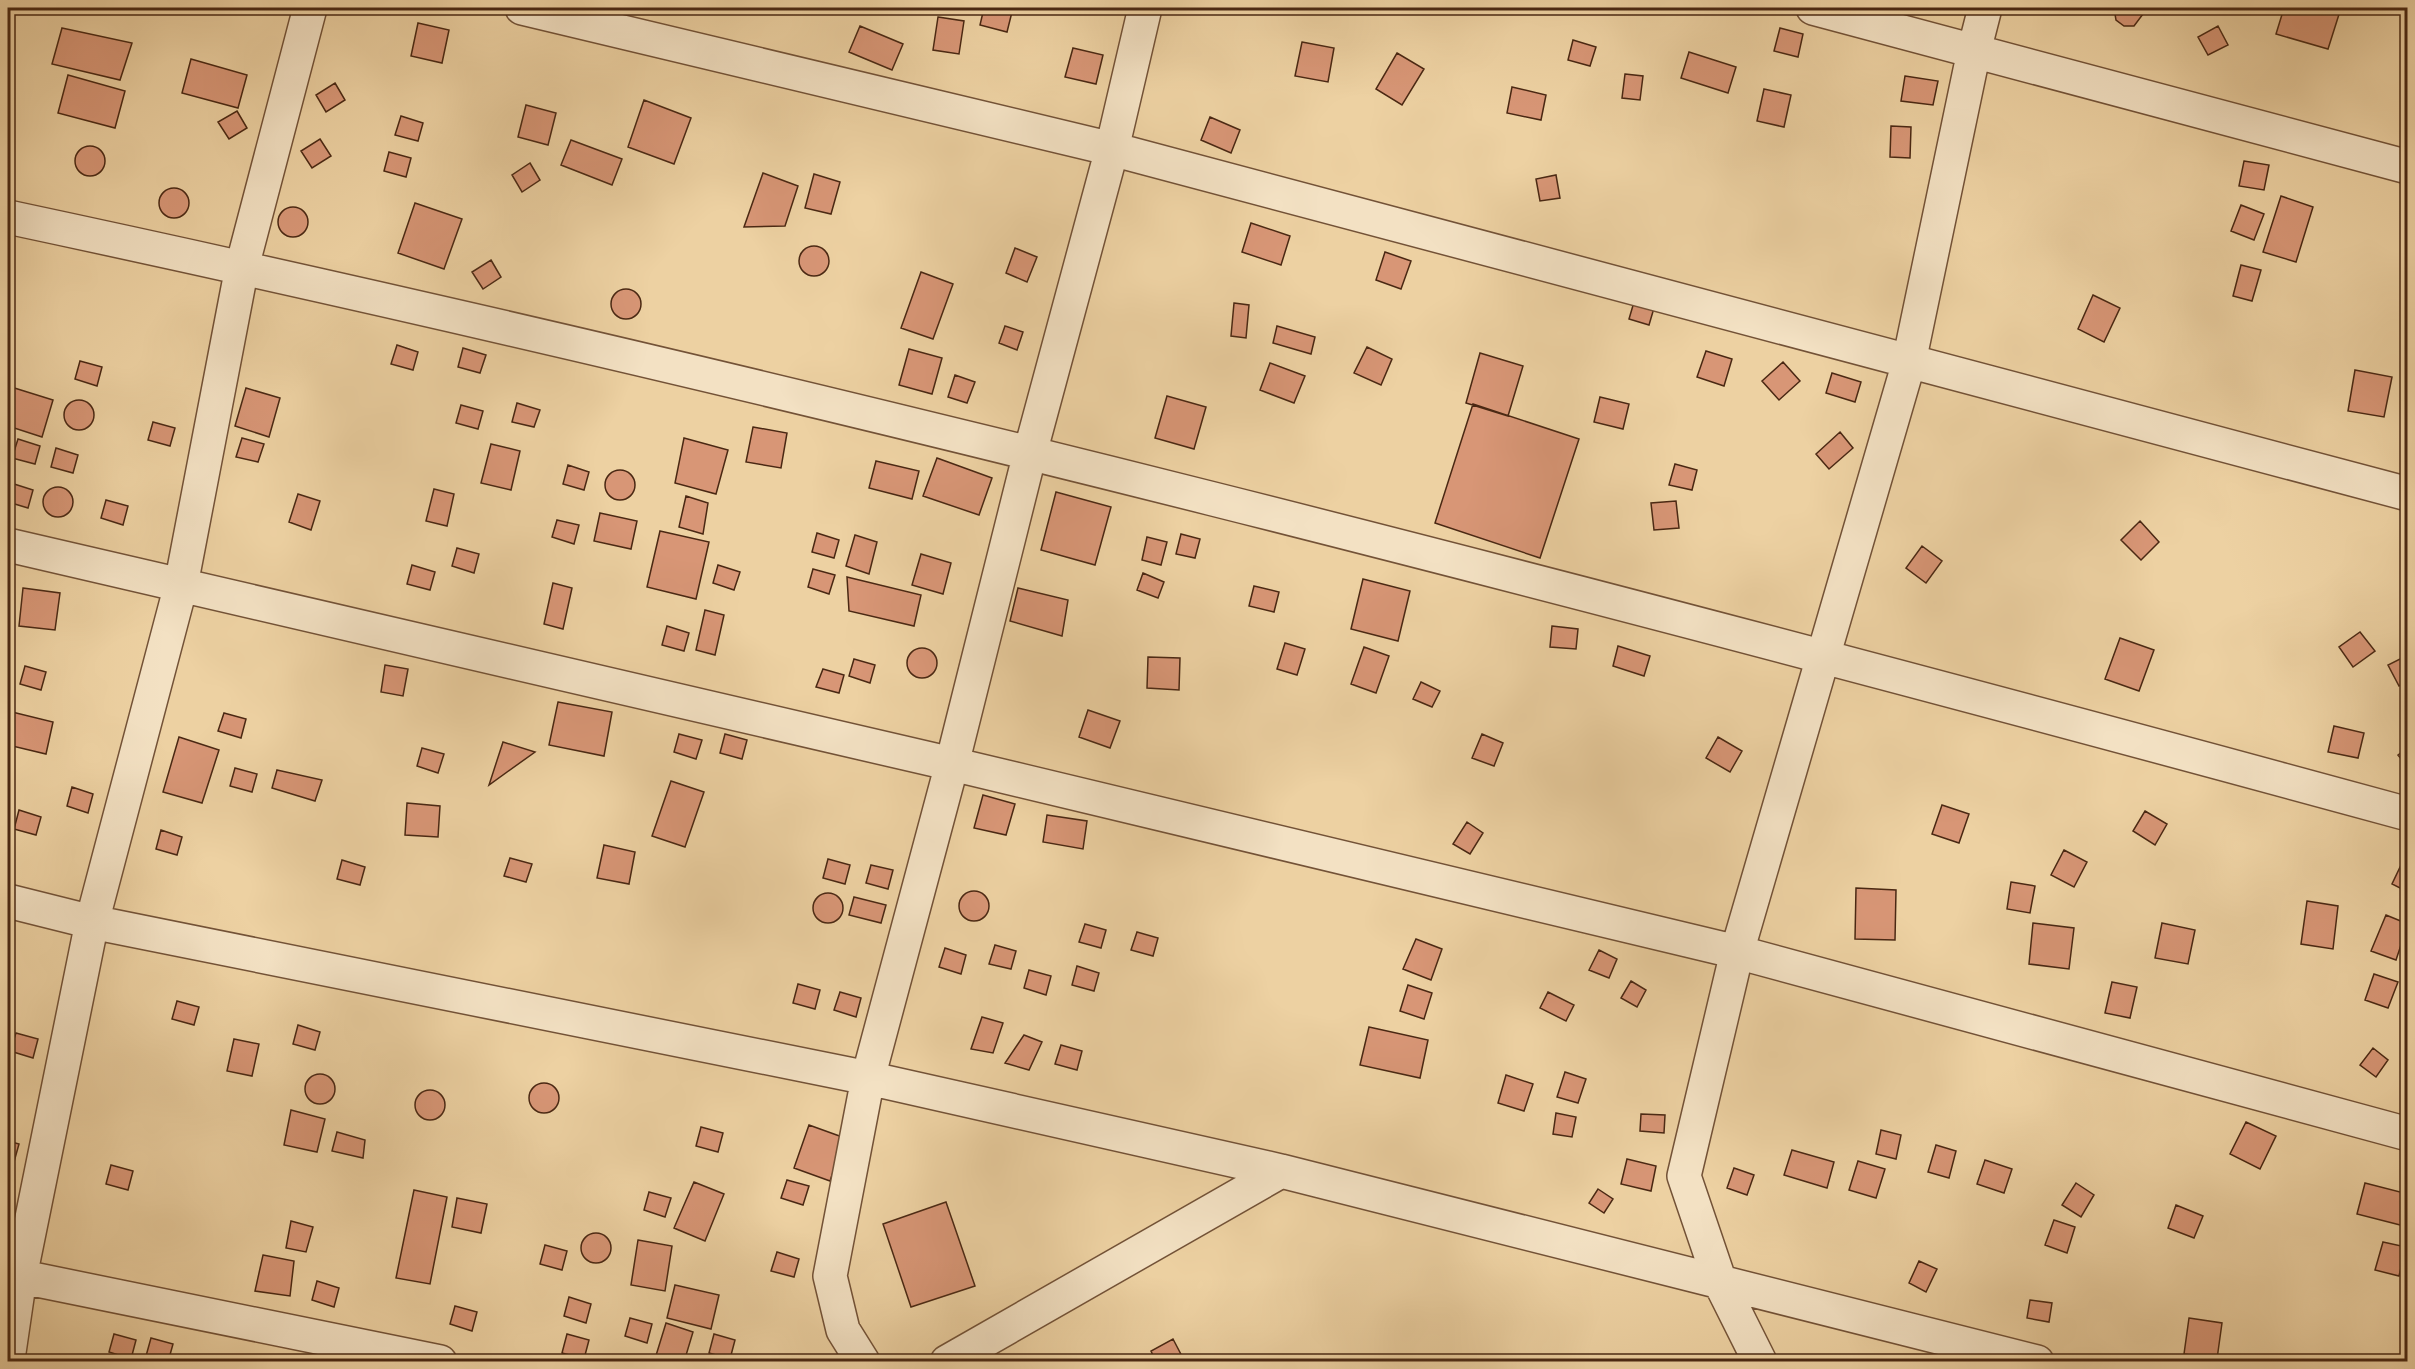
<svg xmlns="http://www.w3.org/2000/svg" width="2415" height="1369" viewBox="0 0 2415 1369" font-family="'IM FELL Great Primer',serif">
<rect width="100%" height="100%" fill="#edd1a2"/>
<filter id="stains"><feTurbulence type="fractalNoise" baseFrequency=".00333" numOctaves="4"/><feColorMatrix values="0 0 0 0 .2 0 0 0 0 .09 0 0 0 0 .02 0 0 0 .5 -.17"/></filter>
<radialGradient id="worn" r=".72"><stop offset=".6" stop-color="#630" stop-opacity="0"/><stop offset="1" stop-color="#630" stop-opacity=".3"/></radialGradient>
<path fill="#d89676" stroke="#4a2813" stroke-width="1.5" d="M984,8h29l-6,24 -27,-7z
M2114,8h29v6l-9,12h-10l-8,-6z
M2284,8h57l-13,41 -52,-15z
M938,17l26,4 -5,33 -26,-4z
M418,23l31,7 -7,33 -31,-7z
M860,26l43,18 -11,26 -43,-18z
M2218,26l10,19 -20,10 -10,-18z
M62,28l70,15 -12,37 -68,-16z
M1780,28l23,6 -5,23 -24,-6z
M1573,40l23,7 -6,19 -22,-6z
M1302,42l32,6 -6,34 -33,-6z
M1073,48l30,7 -7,29 -31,-7z
M1689,52l47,15 -8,26 -47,-15z
M1397,53l27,16 -22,36 -26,-16z
M191,59l56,16 -9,33 -56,-15z
M1625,74l18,2 -3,24 -18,-2z
M68,75l57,16 -10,37 -57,-15z
M1905,76l33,5 -5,24 -32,-4z
M335,83l10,17 -19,12 -10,-17z
M1512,87l34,8 -5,25 -34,-7z
M1764,89l27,6 -7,32 -27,-6z
M644,100l47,18 -17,46 -46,-17z
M526,105l30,8 -8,32 -30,-8z
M237,111l10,17 -18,11 -11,-17z
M401,116l22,7 -5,18 -23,-6z
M1210,117l30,13 -9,23 -30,-13z
M1891,126l20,1 -1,31 -20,-1z
M320,139l11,17 -19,12 -11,-17z
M571,140l51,19 -10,26 -51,-20z
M75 161a15 15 0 1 1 30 0a15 15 0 1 1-30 0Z
M389,152l22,6 -5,19 -22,-6z
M2244,161l25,4 -5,25 -25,-4z
M530,163l10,17 -18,12 -10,-17z
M763,173l35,13 -13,40 -41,1z
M814,174l26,8 -9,32 -26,-6z
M1556,175l4,23 -20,3 -4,-22z
M159 203a15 15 0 1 1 30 0a15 15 0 1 1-30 0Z
M2281,196l32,11 -17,55 -33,-10z
M415,203l47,16 -18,50 -46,-16z
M2241,205l23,9 -10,26 -23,-9z
M278 222a15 15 0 1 1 30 0a15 15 0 1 1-30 0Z
M1251,223l39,13 -9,29 -39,-13z
M799 261a15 15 0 1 1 30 0a15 15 0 1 1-30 0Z
M1015,248l22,9 -10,25 -21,-9z
M1385,252l26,9 -10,28 -25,-9z
M491,260l10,17 -18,12 -11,-17z
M2241,265l20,5 -9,31 -19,-5z
M921,272l32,12 -20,55 -32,-11z
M611 304a15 15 0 1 1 30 0a15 15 0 1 1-30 0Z
M2093,295l27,13 -16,34 -26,-13z
M1634,302l20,6 -5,17 -20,-6z
M1234,303l15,2 -3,33 -15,-2z
M1005,326l18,6 -6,18 -18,-7z
M1277,326l38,11 -4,17 -38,-11z
M397,345l21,7 -5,18 -22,-6z
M1367,347l25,12 -11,26 -27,-12z
M463,348l23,7 -6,18 -22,-6z
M909,349l33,9 -10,36 -33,-9z
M1706,351l26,8 -8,27 -27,-9z
M1480,353l43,13 -15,50 -42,-13z
M80,361l22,6 -5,19 -22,-7z
M1783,362l17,19 -21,19 -17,-19z
M1270,363l35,13 -11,27 -34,-13z
M2355,370l37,7 -8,40 -36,-6z
M1832,373l29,9 -6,20 -29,-9z
M955,375l20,7 -8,21 -19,-6z
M8,386l45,14 -11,37 -34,-11z
M246,388l34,10 -11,39 -34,-11z
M1167,396l39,11 -12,42 -39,-11z
M1600,397l29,7 -6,25 -29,-7z
M64 415a15 15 0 1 1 30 0a15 15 0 1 1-30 0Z
M517,403l23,7 -6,17 -22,-5z
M1473,404l106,35 -39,119 -105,-35z
M461,405l22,6 -5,18 -22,-6z
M153,422l22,6 -5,18 -22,-6z
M753,427l34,6 -6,35 -35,-6z
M1840,432l13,16 -24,21 -13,-15z
M242,438l22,6 -6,18 -22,-5z
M684,438l44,12 -12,44 -41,-11z
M18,439l22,7 -5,18 -23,-6z
M491,444l29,7 -9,39 -30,-7z
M56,448l22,7 -5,18 -22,-6z
M937,458l55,20 -13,37 -56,-19z
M876,461l43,10 -7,28 -43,-11z
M1675,464l22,6 -5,20 -23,-5z
M568,465l21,7 -5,18 -21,-6z
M605 485a15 15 0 1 1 30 0a15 15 0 1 1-30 0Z
M11,483l22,7 -5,18 -20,-6z
M43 502a15 15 0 1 1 30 0a15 15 0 1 1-30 0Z
M434,489l20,5 -7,32 -21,-5z
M1056,492l55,15 -16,58 -54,-15z
M298,494l22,7 -9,29 -22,-8z
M686,496l22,7 -5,31 -24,-7z
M106,500l22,6 -5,19 -22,-7z
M1676,501l3,27 -25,2 -3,-27z
M600,513l37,8 -6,28 -37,-8z
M557,520l22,5 -5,19 -22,-7z
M2140,521l19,21 -18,18 -20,-20z
M660,531l49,11 -13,57 -49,-12z
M817,533l22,7 -5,18 -22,-6z
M1181,534l19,5 -5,19 -19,-4z
M855,535l22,7 -8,32 -23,-8z
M1147,537l20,5 -6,23 -19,-5z
M1922,546l20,15 -16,22 -20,-15z
M457,548l22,6 -5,19 -22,-7z
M921,554l30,9 -8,31 -31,-9z
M412,565l23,7 -5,18 -23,-6z
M718,565l22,7 -6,18 -21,-7z
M813,569l22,6 -6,19 -21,-7z
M1143,573l21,9 -6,16 -21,-8z
M847,577l74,18 -7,31 -65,-15z
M1363,579l47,12 -12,50 -47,-12z
M553,583l19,5 -9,41 -19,-5z
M1254,586l25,6 -5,20 -25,-6z
M23,588l37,5 -5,37 -36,-4z
M1018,588l50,12 -6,36 -52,-15z
M705,610l19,5 -9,40 -19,-5z
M667,626l22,7 -5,18 -22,-6z
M1552,626l26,3 -2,20 -26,-2z
M2360,632l15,19 -22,16 -14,-20z
M2120,638l34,12 -15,41 -34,-12z
M1285,643l20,6 -8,26 -20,-6z
M1618,646l32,10 -6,20 -31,-10z
M1364,647l25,9 -13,37 -25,-9z
M907 663a15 15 0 1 1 30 0a15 15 0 1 1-30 0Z
M2408,655v26l-9,5 -11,-21z
M1148,657l32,1 -1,32 -32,-2z
M854,659l21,6 -5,18 -21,-7z
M385,665l23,4 -5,27 -22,-4z
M25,666l21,6 -5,18 -21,-6z
M823,669l21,6 -5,18 -23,-6z
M1421,682l19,9 -8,16 -19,-8z
M558,702l54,10 -8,44 -55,-11z
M1088,710l32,11 -10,27 -31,-11z
M8,711l45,11 -7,32 -38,-9z
M224,713l22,6 -5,19 -23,-7z
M2334,726l30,7 -6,25 -30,-6z
M679,734l23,6 -6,19 -22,-7z
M725,734l22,6 -5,19 -22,-6z
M1482,734l21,9 -9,23 -22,-8z
M179,737l40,13 -17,53 -39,-11z
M1718,737l24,14 -12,21 -24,-14z
M503,742l32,10 -46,33z
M2408,747v20l-10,-12z
M422,748l22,6 -6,19 -21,-7z
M235,768l22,6 -5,18 -22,-6z
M277,770l45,10 -7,21 -43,-13z
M671,781l33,11 -19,55 -33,-11z
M72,787l21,7 -5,19 -21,-7z
M983,795l32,9 -9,31 -32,-7z
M407,803l33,3 -2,31 -33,-2z
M1942,805l27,9 -10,29 -27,-9z
M19,810l22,7 -5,18 -22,-6z
M2145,811l22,13 -12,21 -22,-14z
M1047,815l40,6 -4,28 -40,-7z
M1467,822l16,11 -13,21 -17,-10z
M161,830l21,7 -5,18 -21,-6z
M604,845l31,7 -6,32 -32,-6z
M2064,850l23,12 -13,25 -23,-12z
M510,858l22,6 -6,18 -22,-6z
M828,859l22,6 -5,19 -22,-6z
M342,860l23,7 -5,18 -23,-6z
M2402,863l6,3v26l-16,-8z
M871,865l22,5 -5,19 -22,-6z
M2011,882l24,4 -5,27 -23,-4z
M1856,888l40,2 -1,50 -40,-1z
M959 906a15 15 0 1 1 30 0a15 15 0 1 1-30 0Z
M813 908a15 15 0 1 1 30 0a15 15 0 1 1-30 0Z
M854,897l32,8 -5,18 -32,-8z
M2307,901l31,5 -5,43 -32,-5z
M2386,915l22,9 -12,36 -25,-9z
M2033,923l41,5 -5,41 -40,-5z
M2162,923l33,7 -7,34 -33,-6z
M1085,924l21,6 -5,18 -22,-6z
M1137,932l21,6 -5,18 -22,-6z
M1416,939l26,10 -11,31 -28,-11z
M995,945l21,6 -5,18 -22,-5z
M945,948l21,7 -5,19 -22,-7z
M1599,950l18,9 -8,19 -20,-8z
M1077,966l22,7 -5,18 -22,-6z
M1029,970l22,6 -5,19 -22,-7z
M2374,974l24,8 -10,26 -23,-8z
M1631,981l15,9 -9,17 -16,-9z
M2112,982l25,5 -7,31 -25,-5z
M798,984l22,6 -5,19 -22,-6z
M1408,985l24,8 -8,26 -24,-8z
M840,992l21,6 -5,19 -22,-7z
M1548,992l26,13 -8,16 -26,-13z
M177,1001l22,6 -5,18 -22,-6z
M982,1017l21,6 -10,30 -22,-4z
M298,1025l22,7 -5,18 -22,-6z
M1369,1027l59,13 -8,38 -60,-13z
M16,1033l22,6 -5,19 -23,-7z
M1024,1035l18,7 -13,28 -24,-7z
M234,1039l25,5 -7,32 -25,-5z
M1061,1045l21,6 -5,19 -22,-6z
M2373,1048l15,12 -12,17 -16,-12z
M2408,1048v21l-7,-3z
M1565,1072l21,7 -8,24 -21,-6z
M305 1089a15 15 0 1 1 30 0a15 15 0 1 1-30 0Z
M1506,1075l27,9 -9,27 -26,-8z
M529 1098a15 15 0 1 1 30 0a15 15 0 1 1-30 0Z
M415 1105a15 15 0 1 1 30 0a15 15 0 1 1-30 0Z
M291,1110l34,9 -8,33 -33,-7z
M1556,1113l20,4 -4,20 -19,-3z
M1641,1114l24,1 -1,18 -24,-2z
M2246,1122l30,14 -16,33 -30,-15z
M809,1125l36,13 -15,43 -36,-13z
M701,1127l22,6 -5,19 -22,-6z
M1881,1130l20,5 -5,24 -20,-5z
M337,1132l28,8 -2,18 -31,-7z
M8,1141l11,3 -5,18 -6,-1z
M1936,1145l20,6 -7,27 -21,-6z
M1792,1150l42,12 -7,26 -43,-13z
M1627,1159l29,7 -5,25 -30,-7z
M1985,1160l27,9 -8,24 -27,-9z
M1858,1161l27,8 -9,29 -27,-8z
M111,1165l22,6 -5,19 -22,-6z
M1734,1168l20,7 -7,20 -20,-7z
M787,1180l22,6 -6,19 -22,-7z
M694,1182l30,12 -19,47 -31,-13z
M2076,1183l18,12 -13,22 -19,-12z
M2365,1183l43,11v33l-51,-13z
M1598,1189l15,10 -9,14 -15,-10z
M414,1190l33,7 -17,87 -34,-6z
M649,1192l22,6 -6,19 -21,-7z
M457,1198l30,6 -6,29 -29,-6z
M946,1202l29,84 -64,21 -28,-83z
M2176,1205l27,11 -9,22 -26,-10z
M2054,1220l21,7 -8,26 -22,-8z
M291,1221l22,6 -7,25 -20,-4z
M581 1248a15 15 0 1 1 30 0a15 15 0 1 1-30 0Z
M638,1240l34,6 -7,45 -34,-6z
M2383,1242l23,5 -7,29 -24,-6z
M545,1245l22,6 -5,19 -22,-6z
M777,1252l22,7 -5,18 -23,-6z
M263,1255l31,6 -4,35 -35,-5z
M1919,1261l18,8 -11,23 -17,-9z
M317,1281l22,7 -5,19 -22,-7z
M675,1285l44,10 -8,34 -44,-11z
M569,1297l22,7 -5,19 -22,-7z
M2030,1300l22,3 -3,19 -22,-4z
M455,1306l22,6 -5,19 -22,-7z
M630,1318l22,6 -5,19 -22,-7z
M2189,1318l33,5 -5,36 -33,-5z
M666,1323l27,9 -9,30h-30z
M114,1334l22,6 -5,19 -22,-7z
M567,1334l22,6 -5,19 -22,-6z
M714,1334l21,6 -5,19 -21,-6z
M151,1338l22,6 -5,18 -22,-6z
M1173,1339l12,23h-29l-5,-11z"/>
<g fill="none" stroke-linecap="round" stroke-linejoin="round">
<defs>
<path id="minor" d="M522,8l590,141 1296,345
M1813,8l595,159
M8,217c806,172 1604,380 2400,597
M8,545l944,219 785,188 671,182
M8,901l84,21 776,156 413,93 756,191
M8,1274l432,88
M8,1359l12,-82 72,-355 89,-337 61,-318 68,-259
M863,1362l-20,-32 -13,-54 38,-198 84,-314 78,-311 82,-304 33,-141
M947,1362l334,-191
M1760,1362l-40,-80 -36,-106 53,-224 172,-590 65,-311 11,-43"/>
</defs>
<use href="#minor" stroke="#735237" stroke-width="36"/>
<use href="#minor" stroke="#f3e1c3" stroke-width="33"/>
</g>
<rect width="2415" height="1369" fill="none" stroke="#edd1a2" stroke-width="30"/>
<rect x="9" y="9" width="2397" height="1351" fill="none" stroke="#4a2813" stroke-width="3"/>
<rect x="15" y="15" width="2385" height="1339" fill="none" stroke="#4a2813" stroke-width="1.5"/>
<rect width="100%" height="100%" filter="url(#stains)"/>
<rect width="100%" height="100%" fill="url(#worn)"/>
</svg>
